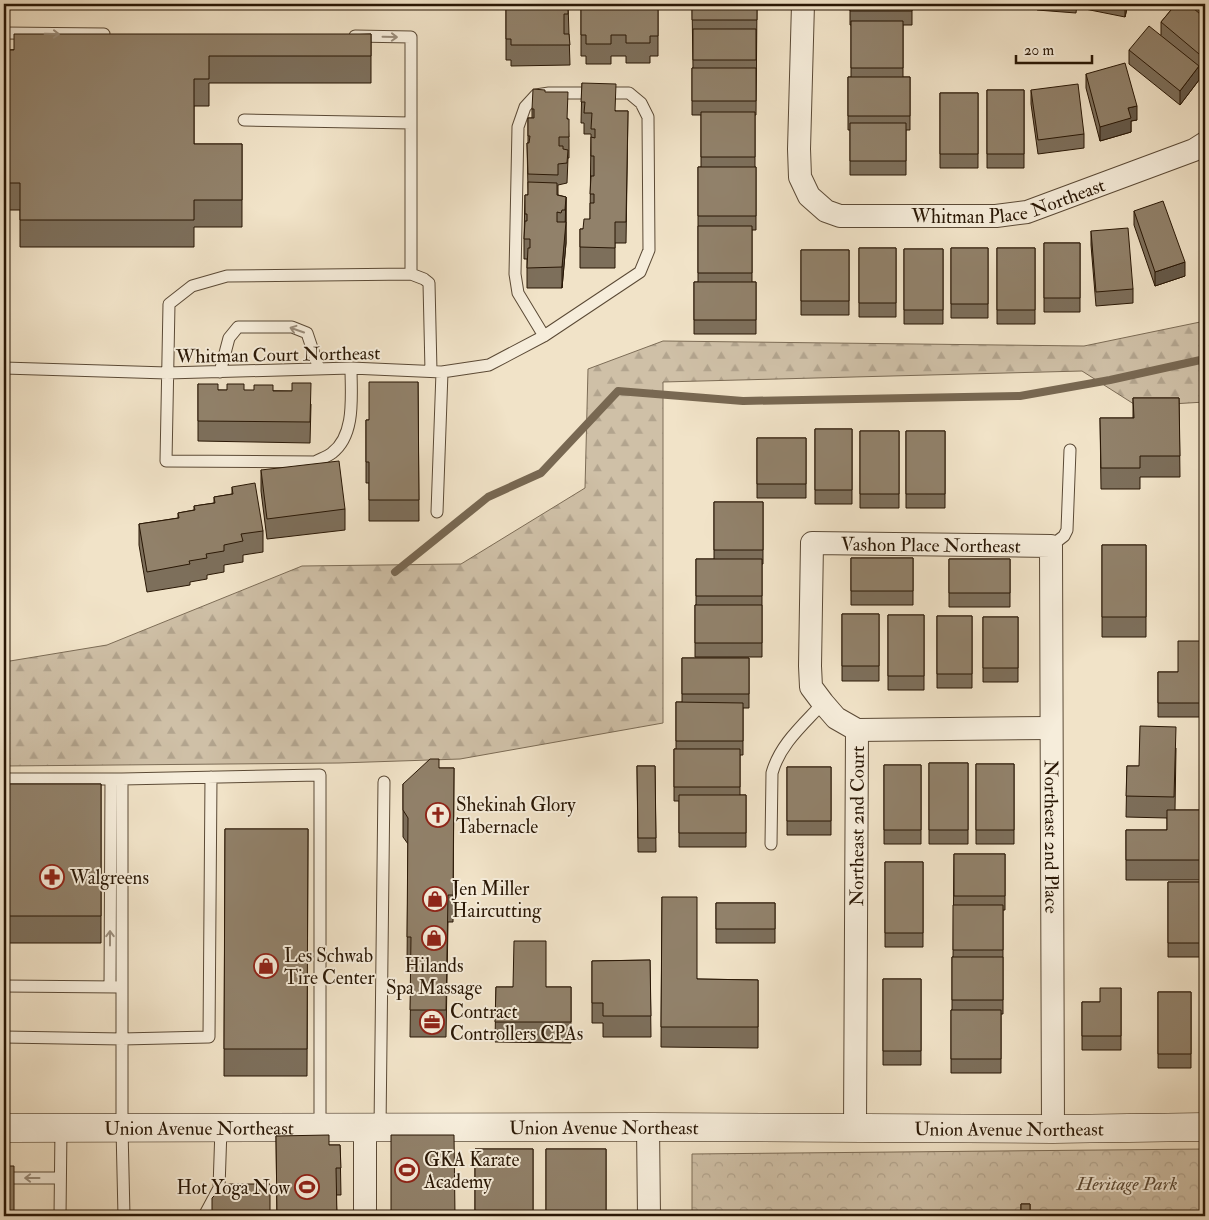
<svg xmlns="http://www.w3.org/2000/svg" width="1209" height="1220" viewBox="0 0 1209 1220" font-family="'IM FELL Double Pica',serif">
<defs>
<pattern id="forest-firs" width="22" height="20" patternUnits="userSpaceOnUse" patternTransform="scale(1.25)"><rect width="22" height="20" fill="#cfc0a7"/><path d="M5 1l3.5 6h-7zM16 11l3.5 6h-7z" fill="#b2a48e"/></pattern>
<pattern id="park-crowns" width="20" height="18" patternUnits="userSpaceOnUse" patternTransform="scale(1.25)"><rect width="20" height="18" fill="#cfc0a7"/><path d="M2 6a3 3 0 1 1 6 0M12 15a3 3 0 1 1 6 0" fill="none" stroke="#b2a48e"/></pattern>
</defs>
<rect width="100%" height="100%" fill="#f1e3c8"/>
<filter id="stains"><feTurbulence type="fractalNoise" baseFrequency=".004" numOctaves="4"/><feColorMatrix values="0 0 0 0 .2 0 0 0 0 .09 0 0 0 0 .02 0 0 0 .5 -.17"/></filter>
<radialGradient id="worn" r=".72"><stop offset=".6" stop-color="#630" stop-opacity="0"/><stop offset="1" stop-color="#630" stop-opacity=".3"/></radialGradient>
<path fill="url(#forest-firs)" stroke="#7c6c56" d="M1205,321v81l-68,4 -55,-35 -419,11v341l-203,36 -121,4 -335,3v-104l103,-17 195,-79 159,-2 124,-76 3,-119 75,-28 421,5z"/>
<path fill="url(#park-crowns)" stroke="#7c6c56" d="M1205,1149v67h-513v-62z"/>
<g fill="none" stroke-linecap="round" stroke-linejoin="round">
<path stroke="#786852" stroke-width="8" d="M395,572l93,-75 53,-24 77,-82 125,10 277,-5 90,-16 95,-21"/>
<defs>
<path id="lane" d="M4,33l100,1
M244,120l167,3
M411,274l13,5 5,4 2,88
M4,368l163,5 184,-5 91,4 47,-7 55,-29 96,-64 9,-22 -1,-133 -7,-14 -12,-10h-80l-13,2 -11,12 -7,20 -3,147 3,19 26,43
M351,368c0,27 5,67 -19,85 -5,4 -12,6 -17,9l-149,-1 3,-157 23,-18 35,-10 184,-2v-237l-56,-1
M220,372l9,-34 9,-11h54l15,6 12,36
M437,512l5,-140
M1051,546l13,-10 3,-6 3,-80
M4,779h118v349l2,88
M122,779l198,-4v353
M771,844l1,-71c8,-29 31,-48 51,-70
M4,986l114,1
M110,987l1,-208
M4,1037l118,2 87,-2 2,-260
M380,1128l4,-346
M4,1178h56
M60,1216l1,-88
M204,1216l15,-28 2,-60"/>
<g id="street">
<path id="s1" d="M803,4l-4,145 1,28 9,19 17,15 14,5h156l31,-4 167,-62 11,-7"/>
<path d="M857,730l194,-2"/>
<path d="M648,1127l1,89"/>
<path d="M365,1128v88"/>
<path id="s2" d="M855,1128l2,-398 -21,-12 -13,-15 -12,-16 -1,-21 2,-123 239,3 2,583"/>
</g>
<g id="secondary">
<path id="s3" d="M4,1128l644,-1 405,2 152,-2"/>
</g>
</defs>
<use href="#lane" stroke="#5b4a36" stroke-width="13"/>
<use href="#street" stroke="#5b4a36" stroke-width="24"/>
<use href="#secondary" stroke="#291705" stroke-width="29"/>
<use href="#lane" stroke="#f6eddb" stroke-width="11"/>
<use href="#street" stroke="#f6eddb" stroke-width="22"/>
<use href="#secondary" stroke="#f6eddb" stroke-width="28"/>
</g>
<path fill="#7d6f5b" stroke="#291705" d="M568,4l2,61 -59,1v-6h-5v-55z
M581,4h77v52h-8v7h-24v-7h-15v8h-25v-8h-5z
M692,4h65l-1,111h-1v52h1v63h-4v52h4v52h-62v-52h4v-115h3v-52h-9v-47h1z
M850,4h62v21h-9v52h7v53h-4v45h-56v-45h-2v-53h3v-52h-1z
M988,4h38v5h-38z
M1037,4h40l-1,9 -39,-3z
M1085,4h43l-3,13 -40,-8z
M1176,4h29v69l-6,-5v12l-19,25 -51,-41v-14l32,-15v-13z
M371,34v49h-162v23h-15v38h48v83h-48v20h-174v-37h-14v-160z
M1086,74l51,46 -6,1v11l-31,9 -14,-53z
M582,83l34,28h12l-2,132h-11v25h-35v-39h3l7,-10 1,-85h-7v-11h-3z
M987,90h37v78h-37z
M1031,90l53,44v14l-46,6 -7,-50z
M545,92l23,27 1,21v18h-1l-1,25 -9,2v10l8,2v46l-4,45h-35v-29h-3v-20l1,-44h3v-5l-1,-47h1v-25h4v-9z
M940,93h38v75h-38z
M1134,211l51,65 -30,10 -21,-61z
M1091,231l42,58v14l-37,3 -5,-61z
M1044,243h36v69h-36z
M859,248h37v69h-37z
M951,248h37v70h-37z
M997,248h38v76h-38z
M904,249h39v75h-39z
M801,250h48v65h-48z
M418,382l1,139h-50v-38h-3v-63h3z
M198,384l20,6 74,1 19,13 -1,39 -112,-2z
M1133,398h46l1,79h-40v12h-39l-1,-71h33z
M815,429h37v75h-37z
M860,431h39v77h-39z
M906,431h39v77h-39z
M757,438h49v60h-49z
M261,470l84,39v21l-78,9 -6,-48z
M232,487l31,44v21l-20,3v7l-19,3v7l-17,3v4l-17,3v3l-43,7 -8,-47v-21l39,-6v-5l16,-3v-4l20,-3v-6l18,-3z
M714,502h49v62h-1v93h-67v-52h1v-46h18z
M1102,545h44v92h-44z
M851,558h62v47h-62z
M949,559h61v48h-61z
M842,614h37v67h-37z
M888,615h36v75h-36z
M937,616h35v72h-35z
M983,617h35v65h-35z
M1205,641v76h-47v-45h20z
M682,658h67v50h-6v47h-3v40h6v52h-67v-46h-5v-52h2v-47h6z
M1176,748l-1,62h26v70h-75v-50h41v-12l-41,-1 1,-51h12z
M929,763h39v81h-39z
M976,764h38v80h-38z
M884,765h37v79h-37z
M637,766h18l1,86h-18z
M787,767h44v68h-44z
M439,768h15l-1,154h-5l-2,115h-36l1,-73h-4l1,-120 -5,-7v-53z
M4,784h97v159h-97z
M225,829h83l-1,247h-83z
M954,854h51v56h-2v104h-2v59h-50v-63h1v-53h1z
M885,862h38v85h-38z
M1168,882h35v75h-35z
M662,897l35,82 61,1v68l-97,-1z
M716,903h59v40h-59z
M650,960l1,77h-48v-14h-11v-62z
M883,979h38v86h-38z
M496,987h75v56l-76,-1z
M1121,988v62h-39v-48h18z
M1158,992h33v76h-33z
M276,1136l53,9h11l1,50h-5l1,21h-60z
M475,1149h58v67h-58z
M546,1149h60v67h-60z
M1021,1204h9v12h-9z"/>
<path fill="#665a4a" stroke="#291705" d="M1125,4h3l-3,13z
M1199,66v14l-19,25v-14z
M1137,106v14l-6,1v11l-31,9v-14l28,-19z
M566,197v46l-4,45v-21l3,-39z
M1185,262v14l-30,10v-14z"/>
<path fill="#91816a" stroke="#291705" d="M508,4h60v10h-4v20h5l1,11h-59v-6h-5v-34h2z
M581,4h77v32h-8v7h-24v-8h-15v9h-25v-9h-5z
M692,4h65v16h-65z
M850,4h62v7h-62z
M1176,4h12l17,14v41l-44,-37z
M851,21h52v47h-52z
M1149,26l50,40 -19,25 -51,-41z
M693,29h63v31h-63z
M14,34h357v22h-162v23h-15v65h48v56h-48v20h-174v-37h-14v-133h8z
M1125,63l12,43 -9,2 3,10 -31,9 -14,-53z
M692,68h64v33h-64z
M848,77h62v39h-62z
M582,83l34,1 -1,27h13l-2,111h-11v26l-35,-1v-18h3l1,-10h6v-16h4v-9h-4l1,-18h3v-20h-3v-19l4,1v-9h-4l1,-16h-8l1,-11h-4z
M1078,84l6,50 -46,6 -7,-50z
M533,89l12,1v2h23l-1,27h2v18h-10v9h4v3l5,1 -1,13 -9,1v11l-30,-1 -1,-31h2l1,-7h-2v-18h6v-9h-2z
M987,90h37v64h-37z
M940,93h38v61h-38z
M701,112h54v45h-54z
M850,123h56v38h-56z
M698,167h58v49h-58z
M528,182l29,1v12l9,2 -1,13h-3l-1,3 -4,-1v10h9l-4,45 -35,1 1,-20h2v-9h-6l1,-18h2v-7h-2v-19h3z
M1163,201l22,61 -30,10 -21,-61z
M698,226h54v47h-54z
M1128,228l5,61 -37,3 -5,-61z
M1044,243h36v55h-36z
M859,248h37v55h-37z
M951,248h37v56h-37z
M997,248h38v62h-38z
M904,249h39v61h-39z
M801,250h48v51h-48z
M694,282h62v38h-62z
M369,382h49l1,118h-50v-38h-3v-42h3z
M292,383h19l-1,39 -112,-1v-37h20v6h9v-6h17v6h10v-5h19v6h19z
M1133,398h46l1,58h-40v12h-39l-1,-50h34z
M815,429h37v61h-37z
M860,431h39v63h-39z
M906,431h39v63h-39z
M757,438h49v46h-49z
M339,461l6,48 -78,10 -6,-49z
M255,483l8,48 -22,3 2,7 -19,4v6l-18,3 1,4 -18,3 1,3 -43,8 -8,-48 40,-6 -1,-5 17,-3 -1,-4 21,-3 -1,-6 19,-3 -1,-7z
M714,502h49v48h-49z
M1102,545h44v72h-44z
M851,558h62v33h-62z
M696,559h66v37h-66z
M949,559h61v34h-61z
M695,605h67v38h-67z
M842,614h37v52h-37z
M888,615h36v61h-36z
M937,616h35v58h-35z
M983,617h35v51h-35z
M1178,641h27v62h-47v-31h20z
M682,658h67v36h-67z
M676,702l67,1v38h-67z
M1140,726l36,1 -2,70 -48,-1 1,-30h12z
M674,749h66v38h-66z
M430,759h9v9h15l-1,127h-5l-2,115h-36l1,-73h-4l1,-119 -5,-8v-26z
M929,763h39v67h-39z
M976,764h38v66h-38z
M884,765h37v65h-37z
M637,766h18l1,72h-18z
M787,767h44v54h-44z
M4,784h97v132h-97z
M679,795h67v38h-67z
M1167,810h34v50h-75v-30h41z
M225,829h83l-1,220h-83z
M954,854h51v42h-51z
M885,862h38v71h-38z
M1168,882h35v61h-35z
M662,897h35v82l61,1v47h-97z
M716,903h59v26h-59z
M953,905h50v45h-50z
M514,941h32v46h25v35h-76l1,-35h17z
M952,957h51v43h-51z
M650,960l1,56h-48v-13h-11v-42z
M883,979h38v72h-38z
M1100,988h21v48h-39v-34h18z
M1158,992h33v62h-33z
M951,1010h50v49h-50z
M329,1135v10h11l1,23h-5l1,48h-60l-1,-80z
M391,1135h63l1,81h-64z
M475,1149h58v63h-58z
M546,1149h60v62h-60z
M4,1166h10v50h-10z
M226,1184h44v32h-58v-18z
M1021,1204h9v7h-9z"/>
<defs><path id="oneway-shaft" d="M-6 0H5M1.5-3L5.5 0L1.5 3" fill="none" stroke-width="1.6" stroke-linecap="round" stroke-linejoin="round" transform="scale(1.25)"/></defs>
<g stroke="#9a8d7b">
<use href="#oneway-shaft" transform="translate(52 34) rotate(1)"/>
<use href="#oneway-shaft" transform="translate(390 37) rotate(1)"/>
<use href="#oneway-shaft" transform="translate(297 330) rotate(-161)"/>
<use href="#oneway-shaft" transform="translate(110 938) rotate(-90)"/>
<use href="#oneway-shaft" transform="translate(32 1178) rotate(180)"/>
</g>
<defs>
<symbol id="church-ring" viewBox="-11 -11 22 22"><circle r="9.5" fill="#f6eddb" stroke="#8f2418" stroke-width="1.5"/><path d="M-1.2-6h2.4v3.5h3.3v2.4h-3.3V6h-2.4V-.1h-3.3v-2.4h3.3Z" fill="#8f2418"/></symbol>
<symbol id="pharmacy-ring" viewBox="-11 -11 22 22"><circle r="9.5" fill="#f6eddb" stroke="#8f2418" stroke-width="1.5"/><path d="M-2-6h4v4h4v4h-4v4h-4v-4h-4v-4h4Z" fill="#8f2418"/></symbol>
<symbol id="shop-ring" viewBox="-11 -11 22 22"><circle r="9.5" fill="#f6eddb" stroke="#8f2418" stroke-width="1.5"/><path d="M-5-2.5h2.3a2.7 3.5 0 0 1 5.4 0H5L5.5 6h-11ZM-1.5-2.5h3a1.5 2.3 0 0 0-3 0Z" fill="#8f2418"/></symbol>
<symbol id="office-ring" viewBox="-11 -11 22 22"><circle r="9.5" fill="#f6eddb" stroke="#8f2418" stroke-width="1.5"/><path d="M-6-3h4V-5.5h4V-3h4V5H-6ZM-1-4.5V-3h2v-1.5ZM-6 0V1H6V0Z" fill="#8f2418"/></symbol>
<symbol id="stadium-ring" viewBox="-11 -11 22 22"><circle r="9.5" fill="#f6eddb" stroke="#8f2418" stroke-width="1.5"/><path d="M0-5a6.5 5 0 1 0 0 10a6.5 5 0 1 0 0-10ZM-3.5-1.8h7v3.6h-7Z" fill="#8f2418"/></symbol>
</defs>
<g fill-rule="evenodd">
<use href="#church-ring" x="424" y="801" width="28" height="28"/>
<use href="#pharmacy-ring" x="38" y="863" width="28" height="28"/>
<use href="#shop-ring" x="421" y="885" width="28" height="28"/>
<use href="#shop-ring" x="420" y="924" width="28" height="28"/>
<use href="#shop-ring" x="252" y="952" width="28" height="28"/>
<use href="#office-ring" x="418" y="1008" width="28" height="28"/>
<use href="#stadium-ring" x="393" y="1156" width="28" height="28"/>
<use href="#stadium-ring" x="293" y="1173" width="28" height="28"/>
</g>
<g text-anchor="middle" stroke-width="4" stroke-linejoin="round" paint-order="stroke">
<g font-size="19" fill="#291705" stroke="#f6eddb">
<text dy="7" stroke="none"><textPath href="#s1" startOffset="402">Whitman Place Northeast</textPath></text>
<text transform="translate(278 354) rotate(-1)" y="7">Whitman Court Northeast</text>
<text dy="7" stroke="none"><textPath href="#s2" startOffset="725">Vashon Place Northeast</textPath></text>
<text dy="7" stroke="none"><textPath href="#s2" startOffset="302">Northeast 2nd Court</textPath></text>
<text dy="7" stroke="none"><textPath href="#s2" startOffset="1136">Northeast 2nd Place</textPath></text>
<text dy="7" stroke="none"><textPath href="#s3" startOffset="600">Union Avenue Northeast</textPath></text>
<text dy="7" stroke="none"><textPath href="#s3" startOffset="195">Union Avenue Northeast</textPath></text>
<text dy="7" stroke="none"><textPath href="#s3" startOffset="1005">Union Avenue Northeast</textPath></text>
</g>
<g font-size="19" fill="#291705" stroke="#f6eddb" text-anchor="start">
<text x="456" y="811">Shekinah Glory<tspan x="456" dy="22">Tabernacle</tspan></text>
<text x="70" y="884">Walgreens</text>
<text x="452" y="895">Jen Miller<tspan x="452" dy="22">Haircutting</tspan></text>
<text x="284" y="962">Les Schwab<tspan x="284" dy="22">Tire Center</tspan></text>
<text x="434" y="972" text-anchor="middle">Hilands<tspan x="434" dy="22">Spa Massage</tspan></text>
<text x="450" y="1018">Contract<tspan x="450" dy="22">Controllers CPAs</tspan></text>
<text x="424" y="1166">GKA Karate<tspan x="424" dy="22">Academy</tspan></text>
<text x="290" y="1194" text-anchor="end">Hot Yoga Now</text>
</g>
<g font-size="19" font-style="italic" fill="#5b4a36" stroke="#f6eddb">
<text x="1127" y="1190">Heritage Park</text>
</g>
</g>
<rect width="1209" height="1220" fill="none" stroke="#f1e3c8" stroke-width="20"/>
<rect x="5" y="5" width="1199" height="1210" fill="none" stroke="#291705" stroke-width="2.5"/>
<rect x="10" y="10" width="1189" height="1200" fill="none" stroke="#291705"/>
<path d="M1016 55v8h76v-8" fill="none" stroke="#291705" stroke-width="2.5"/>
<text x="1024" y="55" font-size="15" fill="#291705" stroke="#f6eddb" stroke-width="4" paint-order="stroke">20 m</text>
<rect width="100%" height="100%" filter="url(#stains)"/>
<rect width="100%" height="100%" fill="url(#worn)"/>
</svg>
